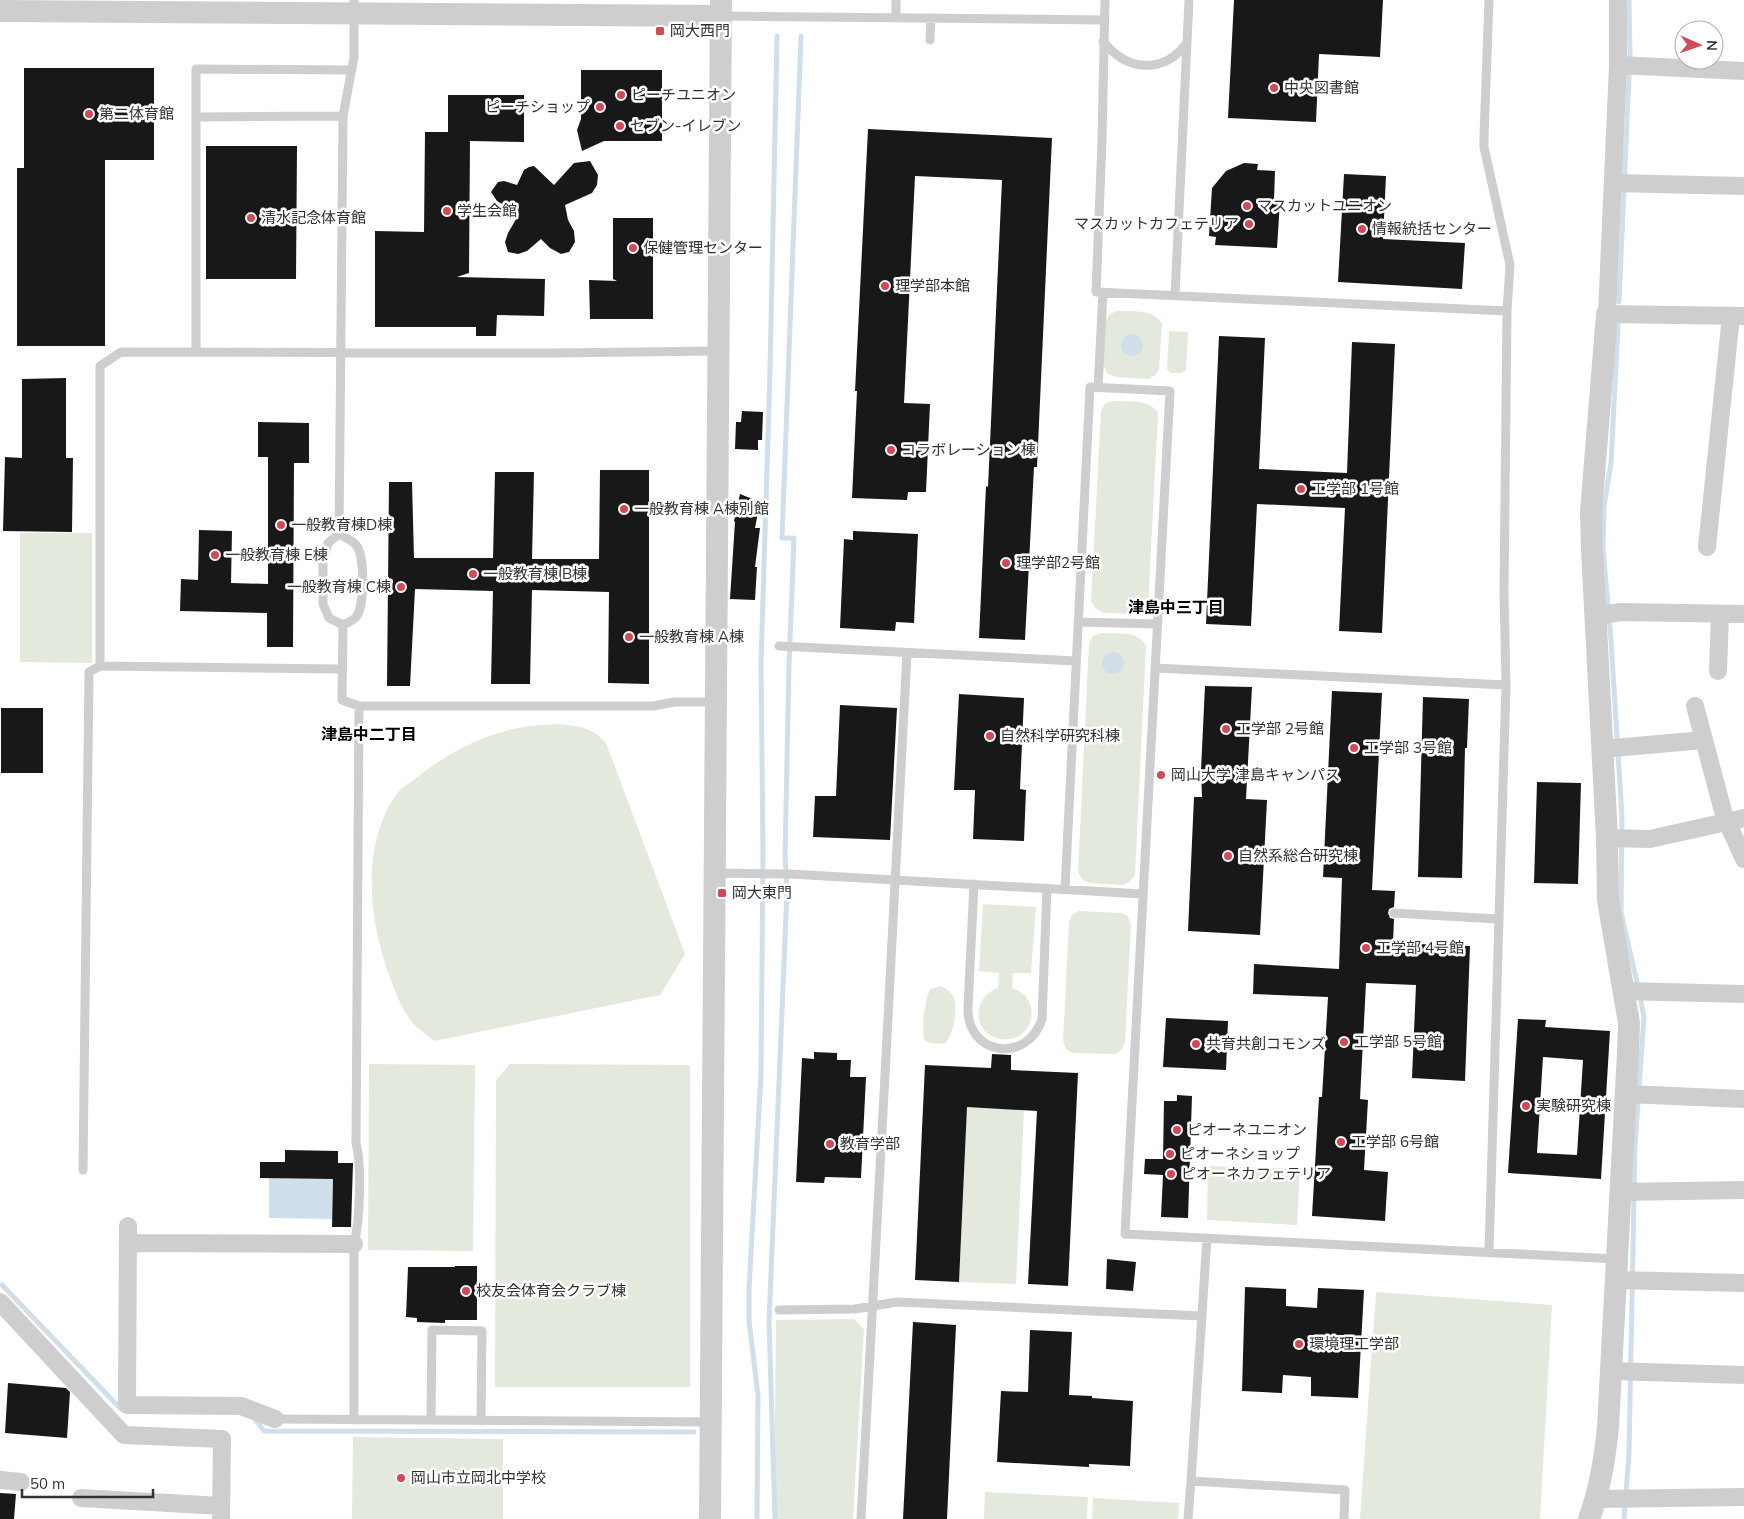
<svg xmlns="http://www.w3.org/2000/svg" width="1744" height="1519" viewBox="0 0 1744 1519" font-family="Mulish,'Noto Sans JP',sans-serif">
<rect width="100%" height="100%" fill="#fff"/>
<path fill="#e4e9de" d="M1117,311c16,1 37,-3 45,13l-3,46 -4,5 -6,4 -34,-2 -8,-4 -4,-8 2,-44 5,-7z
M1169,331l19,1 -2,38 -5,3h-10l-4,-4z
M1112,401c16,1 37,-3 46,12l-10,192 -6,6 -5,3 -34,-1 -8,-5 -4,-7 10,-190 4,-7z
M20,533h72v130l-72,-1z
M1101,633c15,1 37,-3 45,13l-11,229 -6,7 -6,3 -33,-2 -8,-4 -4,-7 11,-229 4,-7z
M557,724c20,2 34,2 49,19l79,211 -25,41 -226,46c-8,-7 -19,-14 -25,-23 -8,-11 -13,-25 -18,-38 -22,-56 -32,-138 8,-189 6,-6 15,-11 21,-16 29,-23 66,-42 103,-48 11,-2 22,-2 34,-3z
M983,904l53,3 -5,66h-18l-1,15c33,10 21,56 -11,51 -29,-4 -30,-42 -3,-51l1,-15 -20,-2z
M1078,911l43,2 7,3 3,8 -6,117 -3,8 -6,5 -43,-1 -7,-4 -3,-8 6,-119 3,-7z
M941,986c2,1 8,4 10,7 9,12 3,40 -6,51l-15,-1 -6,-3c-2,-18 0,-35 6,-51z
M369,1064l106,1 -2,186 -105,-1z
M510,1064l180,1v322h-195l1,-307z
M967,1107l57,3 -8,174 -57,-2z
M1208,1166l92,3 -3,56 -90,-5z
M1376,1292l176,13 -12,214h-180z
M854,1319l10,10 -11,190h-79l2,-199z
M353,1437l150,2v80h-151z
M985,1492l103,5 -1,22h-103z
M1093,1498l86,5 -1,16h-86z"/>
<path fill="#d0dfe9" d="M1121 345a11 11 0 1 1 22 0a11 11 0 1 1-22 0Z
M1102 663a11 11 0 1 1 22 0a11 11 0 1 1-22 0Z
M269,1178l64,1 -1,40 -63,-1z"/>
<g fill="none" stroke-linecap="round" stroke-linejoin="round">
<path stroke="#d0dfe9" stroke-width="5" d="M1619,302l11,-247 -1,-55
M1618,325l-7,138 -7,43 -1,42 8,92 11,177 -1,95 17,75
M2,1285l119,124h2
M254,1418l10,13 430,1
M757,1519l1,-124 -9,-74v-32l12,-215 2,-220 -2,-191 9,-292 7,-335
M775,1519l-6,-198 18,-430 -2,-35 4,-191 5,-127h-12l19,-502
M1624,1519l5,-66 6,-308 9,-128 -4,-21"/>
</g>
<path fill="#181818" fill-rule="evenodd" d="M1234,0h149l-3,57 -61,-3 -3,68 -88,-4z
M24,68h130v92h-49v186h-88v-178h7z
M581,70h81v71h-58l-22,10 -5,-21 4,-11z
M448,95h76v47l-54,-1 -1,132 -12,4 88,2 -1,37 -47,-1 -1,21h-20v-9h-101v-96l49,1 1,-100h23z
M868,129l184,9 -15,329h-3l-9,173 -46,-2 7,-152 2,1 14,-307 -87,-4 -11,227 26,1 -4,88h-18l-1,8 -55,-2 5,-107h-2z
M206,146h91l-1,133h-90z
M590,161l8,14 -1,10 -5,8 -27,12 3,15 6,11 1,11 -6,10 -8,2 -11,-6 -9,-9 -14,12 -9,3 -10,-2 -3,-10 3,-9 11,-19 -22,-13 -6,-9 7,-10 6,-1 13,4 7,-15 5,-3 5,-1 20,19 20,-22z
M1244,163l14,1 -1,6 18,1 -1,29 6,1 -3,47 -62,-3 1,-8 -7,-1 3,-48 14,-17z
M1344,174l42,2 -3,63 82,4 -3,46 -124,-7z
M613,218h40v101h-63l-1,-39 28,1 -4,-2z
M1219,336l46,2 -6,131 88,4 5,-131 43,2 -13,289 -43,-2 6,-123 -88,-4 -6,122 -45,-2z
M66,378v80h7l-1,74 -69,-1 2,-74 17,1v-79z
M742,411l21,1 -1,28h-4v10l-23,-1 1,-27h5z
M258,422l51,1v40h-15l-1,184h-26v-34l-87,-2 1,-32 17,1 1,-50 33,1 -1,52 37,1v-127h-10z
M600,470h49v214l-41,-1 1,-91 -77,-2 -2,94h-39l2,-93 -78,-2 -5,97h-23l2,-204h23l2,76h79l2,-86h39l-2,87h67z
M740,494l20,8 -5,26h5l-5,39h2l-2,33 -25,-1 5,-77 -1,-1z
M853,531l65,3 -4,89 -18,-1 -1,9 -55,-3 4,-89 9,1z
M1205,686l47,1 -6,112 21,1 -7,135 -72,-4 6,-134h8l-1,-27z
M1332,691l50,2 -10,197 23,1 -1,16 -5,2 -1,4 2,5 4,1 -1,24 77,3 -5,135 -53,-3 4,-93 -50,-2 -6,116 8,1 -4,70 24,2 -3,49 -73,-5 7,-119h3l6,-100 -75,-3 1,-30 85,5 3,-91 -19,-1z
M959,694l65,4 -4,91 6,1 -2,51 -51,-2 2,-49h-21z
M1423,697l46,2 -2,49h-2l-3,130 -44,-1z
M840,705l57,3 -7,132 -77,-3 2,-41h21z
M1,708h42v65h-42z
M1537,782l44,1 -3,101 -44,-1z
M1166,1018l62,3 -2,49 -63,-3z
M1518,1019l28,1 -1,7 65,4 -9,148 -93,-6zM1543,1057l40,3 -6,95 -40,-2z
M814,1052l23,1v7h14l-1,17h16l-5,101 -36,-1 -1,6 -28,-1 6,-124 12,1z
M992,1054l19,1v15l67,3 -10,213 -40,-2 9,-173 -70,-4 -8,175 -44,-2 10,-215 66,3z
M1177,1095l15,1 -4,122 -27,-1 2,-42 -19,-1 1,-15h18l1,-58h13z
M285,1150l53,1v12h15l-2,64h-19l1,-48 -73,-1v-16h25z
M1107,1259l29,3 -3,29 -27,-2z
M455,1266h22v54h-32v3l-28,-1v-4l-11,-1 2,-50h47z
M1245,1287l41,2v17l31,2 1,-20 46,2 -6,108 -47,-2v-19l-28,-2 -1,18 -40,-2z
M913,1322l43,3 -9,194h-44z
M1030,1330l42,2 -3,63 23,1v2l41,3 -3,65 -41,-2v3l-92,-5 4,-71 27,1z
M8,1383l58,5 4,4 -3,46 -62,-5z
M0,1493l16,1 -2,25h-14z"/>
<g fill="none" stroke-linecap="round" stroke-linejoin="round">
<path stroke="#cecece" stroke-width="9" d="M354,0v57l-11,59 -4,418c5,3 13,6 17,11 9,10 9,61 0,72 -2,3 -9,6 -13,8l-1,75 17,6h294l21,-4h42
M1105,0l-3,141 -6,151 411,19
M1489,0l-5,136v11l26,118 -3,46 -3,281 2,93 -17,567
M721,16l383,4
M896,18v-18
M930,40l1,-22
M1103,41c23,30 60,34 84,2
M196,117l147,-1
M1175,295l14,-295
M196,352v-283l156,1
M1098,388l5,-96
M339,534l-11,9 -5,16v45l6,14 14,7
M1078,622l79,2
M779,646l297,15
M100,666v-300l21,-14 432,1 164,-2
M1155,668l351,17
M715,873l75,1 353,20
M974,884l-6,123c-2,48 59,58 74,12l5,-131
M1065,889l25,-502 80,4 -45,843 492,25
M1394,913l103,6
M83,1170l6,-498 11,-6 242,3
M1207,1238l-16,243 154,9 -1,29
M779,1310l76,-1 42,-7 304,14
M275,1419l434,3
M354,1420v-176c6,-24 8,-78 2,-101l3,-437
M431,1420l1,-90 50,1 -1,90
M861,1519c14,-289 33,-577 46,-866
M1188,1519l3,-38"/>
<path stroke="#cecece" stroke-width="18" d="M1618,0v65l-11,249 137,2
M1618,65l126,6
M1613,183l131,3
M1707,547l24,-231
M1595,616l26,-4 123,2
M1718,671l2,-57
M1695,706l29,109 20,44
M1602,749l102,-9
M1607,838l43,1 94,-21
M1623,991l121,3
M1627,1094l117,5
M1621,1192l123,-2
M128,1226l-1,179 114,1 34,13
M129,1243l225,1
M1616,1280l128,3
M0,1302l124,133 98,4 -1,80
M1611,1371l133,4
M0,1480l21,2
M81,1498l140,8
M1596,1499l148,-2"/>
<path stroke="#cecece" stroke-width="22" d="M0,11l721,5
M710,1519l11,-1519
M1589,1519c11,-30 16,-60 19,-92l20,-375 1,-29 -21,-123 -1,-62 -15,-288 -1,-38 16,-198"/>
</g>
<g fill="#d04b55" stroke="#fff" stroke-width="2">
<rect x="655" y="26" width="10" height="10" rx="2.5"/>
<circle cx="1274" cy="88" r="5"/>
<circle cx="621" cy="95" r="5"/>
<circle cx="600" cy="107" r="5"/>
<circle cx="89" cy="114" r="5"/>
<circle cx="620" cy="126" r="5"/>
<circle cx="1247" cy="206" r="5"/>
<circle cx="447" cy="211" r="5"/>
<circle cx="251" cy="218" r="5"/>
<circle cx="1249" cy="224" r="5"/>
<circle cx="1362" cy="229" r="5"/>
<circle cx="633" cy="248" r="5"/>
<circle cx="885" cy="286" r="5"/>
<circle cx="891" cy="450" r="5"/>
<circle cx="1301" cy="489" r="5"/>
<circle cx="624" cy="509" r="5"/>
<circle cx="281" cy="525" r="5"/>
<circle cx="215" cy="555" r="5"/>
<circle cx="1006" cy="563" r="5"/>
<circle cx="473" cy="574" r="5"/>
<circle cx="401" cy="587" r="5"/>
<circle cx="629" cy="637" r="5"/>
<circle cx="1226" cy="729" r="5"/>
<circle cx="990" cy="736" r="5"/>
<circle cx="1354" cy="748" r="5"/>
<circle cx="1161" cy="775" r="5"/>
<circle cx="1228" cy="856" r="5"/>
<rect x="717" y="888" width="10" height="10" rx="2.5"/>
<circle cx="1366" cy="948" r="5"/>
<circle cx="1344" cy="1042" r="5"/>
<circle cx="1196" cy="1044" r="5"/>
<circle cx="1526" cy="1106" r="5"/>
<circle cx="1177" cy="1130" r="5"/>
<circle cx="1341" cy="1142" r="5"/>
<circle cx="830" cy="1144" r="5"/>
<circle cx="1170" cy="1154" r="5"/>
<circle cx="1171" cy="1174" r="5"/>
<circle cx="466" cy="1291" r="5"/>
<circle cx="1299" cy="1344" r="5"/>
<circle cx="401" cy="1478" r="5"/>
</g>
<g text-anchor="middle" stroke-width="5" stroke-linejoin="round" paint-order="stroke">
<g font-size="15" fill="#313131" stroke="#fff" text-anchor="start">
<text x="670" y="36">岡大西門</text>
<text x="1284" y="93">中央図書館</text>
<text x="631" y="100">ピーチユニオン</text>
<text x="590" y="112" text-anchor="end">ピーチショップ</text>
<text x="99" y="119">第二体育館</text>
<text x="630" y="131">セブン-イレブン</text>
<text x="1257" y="211">マスカットユニオン</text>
<text x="457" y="216">学生会館</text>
<text x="261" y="223">清水記念体育館</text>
<text x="1239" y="229" text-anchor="end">マスカットカフェテリア</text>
<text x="1372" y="234">情報統括センター</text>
<text x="643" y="253">保健管理センター</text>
<text x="895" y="291">理学部本館</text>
<text x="901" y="455">コラボレーション棟</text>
<text x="1311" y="494">工学部 1号館</text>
<text x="634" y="514">一般教育棟 A棟別館</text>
<text x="291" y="530">一般教育棟D棟</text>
<text x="225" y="560">一般教育棟 E棟</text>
<text x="1016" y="568">理学部2号館</text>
<text x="483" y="579">一般教育棟 B棟</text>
<text x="391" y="592" text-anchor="end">一般教育棟 C棟</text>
<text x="639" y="642">一般教育棟 A棟</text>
<text x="1236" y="734">工学部 2号館</text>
<text x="1000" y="741">自然科学研究科棟</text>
<text x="1364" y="753">工学部 3号館</text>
<text x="1171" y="780">岡山大学 津島キャンパス</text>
<text x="1238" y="861">自然系総合研究棟</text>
<text x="732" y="898">岡大東門</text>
<text x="1376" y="953">工学部 4号館</text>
<text x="1354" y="1047">工学部 5号館</text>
<text x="1206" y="1049">共育共創コモンズ</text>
<text x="1536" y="1111">実験研究棟</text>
<text x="1187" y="1135">ピオーネユニオン</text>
<text x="1351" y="1147">工学部 6号館</text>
<text x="840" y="1149">教育学部</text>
<text x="1180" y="1159">ピオーネショップ</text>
<text x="1181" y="1179">ピオーネカフェテリア</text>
<text x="476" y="1296">校友会体育会クラブ棟</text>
<text x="1309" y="1349">環境理工学部</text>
<text x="411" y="1483">岡山市立岡北中学校</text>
</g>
<g font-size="16" font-weight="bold" fill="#000" stroke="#fff">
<text x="1176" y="613">津島中三丁目</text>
<text x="369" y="740">津島中二丁目</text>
</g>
</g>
<g transform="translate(1699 45) rotate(92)"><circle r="24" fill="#ffffff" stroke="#adadad"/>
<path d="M0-4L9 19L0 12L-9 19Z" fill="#d04b55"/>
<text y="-8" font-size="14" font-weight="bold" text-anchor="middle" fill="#313131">N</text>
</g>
<path d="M22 1489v8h131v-8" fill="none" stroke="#313131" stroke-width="2.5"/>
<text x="30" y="1489" font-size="15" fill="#313131" stroke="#ffffff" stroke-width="4" paint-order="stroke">50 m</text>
</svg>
